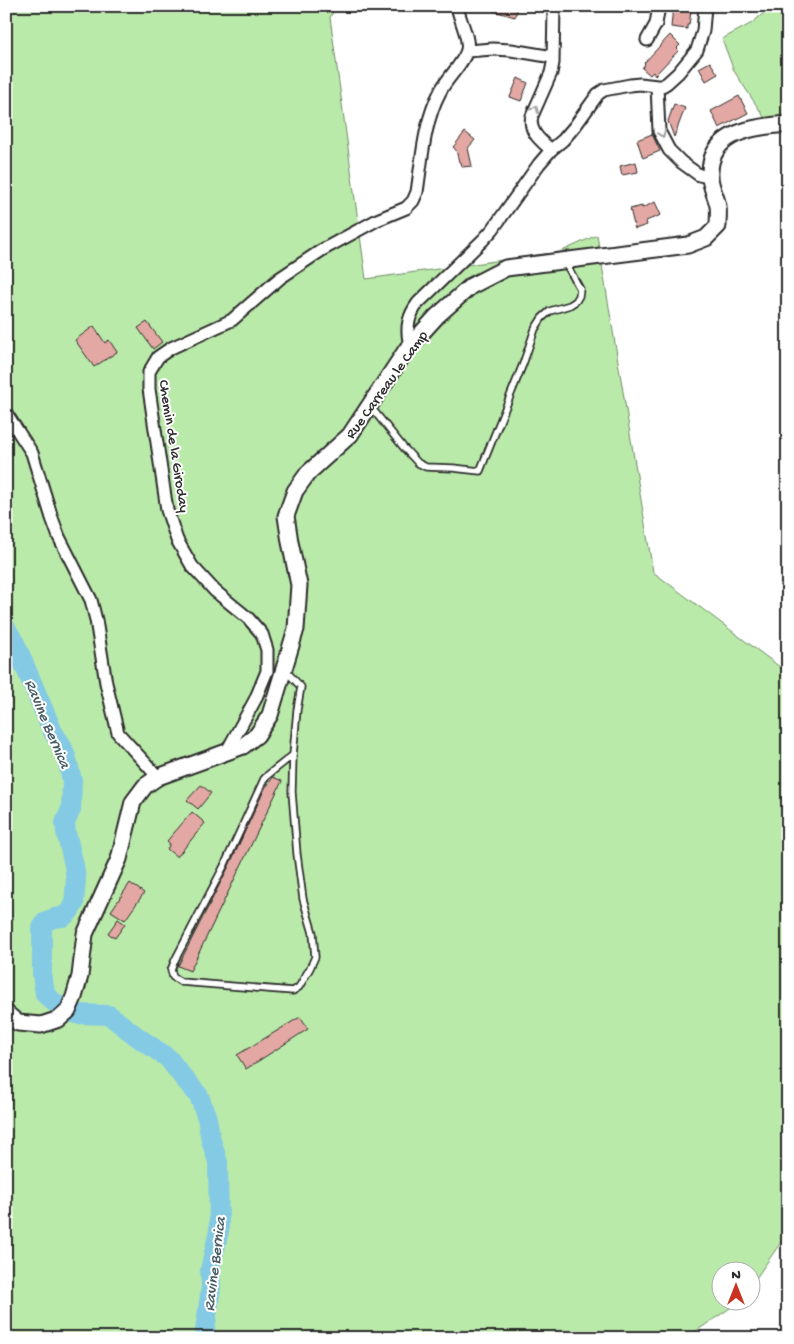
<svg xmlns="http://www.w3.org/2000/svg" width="794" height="1344" viewBox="0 0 794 1344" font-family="'Gochi Hand',sans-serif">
<rect width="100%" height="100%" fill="#fff"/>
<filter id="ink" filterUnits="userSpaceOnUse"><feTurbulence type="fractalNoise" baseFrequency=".02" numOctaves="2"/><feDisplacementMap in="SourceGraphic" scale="10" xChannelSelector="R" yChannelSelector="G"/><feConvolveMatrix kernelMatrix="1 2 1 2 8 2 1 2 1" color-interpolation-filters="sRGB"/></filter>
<g filter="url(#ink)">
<path fill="#baeaa9" stroke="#728a6a" d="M6,6h331l-7,11 36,262 194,-27 37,-17 56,337 135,101v559l-36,52v-12h-30v30h17l-53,36h-680z
M772,6h16v132l-18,-12 -36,-55 -12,-32 30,-16z"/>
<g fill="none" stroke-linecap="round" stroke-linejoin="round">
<path stroke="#84cae5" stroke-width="20" d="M6,628l9,15 32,75 6,14 8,12 5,12 6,24 -1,29 -6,14 1,9 8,33 2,14 -2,25 -5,8 -6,5 -9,1 -8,3 -4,7v46l3,20 4,4 14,11 14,5 32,1 30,23 29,20 14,18 17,20 8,22 4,22 7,22 1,69 -9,39 1,17 -7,51"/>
</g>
<path fill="#e3a8a3" stroke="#2b2b2b" d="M486,6h32l-3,11 -29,-8z
M673,6h16l-1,5h3l-2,14h-2v4l-16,-2z
M670,35l10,10 -3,3 2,2 -24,25 -2,-3 -3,3 -8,-7 3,-4 -1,-1z
M710,62l8,12 -12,7 -7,-13z
M518,78l10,5 -7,18 -11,-4z
M739,96l9,17 -29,15 -8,-17z
M674,104l11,4 -11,29 -6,-16z
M465,132l10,8 -7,8 4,18 -10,1 -1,-5h-2l-3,-12 -3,-3z
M652,134l8,17 -17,7 -6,-18z
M636,162l2,10 -16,3 -2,-9z
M655,202l6,13 -15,6 1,4 -12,4 -5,-20 12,-3v2z
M147,322l15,20 -9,7 -15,-21z
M94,326l11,17 4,-3 8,12 -23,15 -19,-27z
M273,777l9,4 -92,190 -12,-5 50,-98 38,-82h1z
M201,785l10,8 -13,16 -11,-9z
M192,812l13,11 -28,34 -10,-8 3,-5 -3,-3z
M130,883l14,10 -19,27 -14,-9z
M118,919l7,5 -10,14 -7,-5z
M300,1017l8,12 -62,40 -9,-14z"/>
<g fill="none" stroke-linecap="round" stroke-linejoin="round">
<defs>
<path id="lane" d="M370,406l34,42 14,15 8,4 27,1 27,3 43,-107 12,-35 7,-11 8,-7 20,-6 6,-4 3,-5 1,-7 -15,-27
M286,671l15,16 -4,23 -4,45 -1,37 5,62 6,45 10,34 2,24 -5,11 -11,19 -6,4 -112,-9 -8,-5 -2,-7 4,-10 49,-94 40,-87 5,-5 24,-19"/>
<path id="street" d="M647,40l9,-16 3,-18
M467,51l26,-2 18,1 42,7
M657,86l2,45 10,19 12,12 18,13 10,2
M551,150c-11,-10 -23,-19 -19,-34l19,-43 2,-10 1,-57
M412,343l-3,-2c-3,-15 0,-26 9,-38l65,-63 10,-11 46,-65 12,-14 12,-10 12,-14 23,-32 6,-4 26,-5 10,-1 17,2h5l5,-3 11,-10 19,-23 6,-19 2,-25
M6,413l26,40 20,65 7,19 32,63 5,20 10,63 12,50 40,44
M227,751l28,-51 12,-29v-21l-5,-16 -14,-16 -33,-27 -23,-25 -15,-26 -10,-30 -18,-121v-17l9,-15 13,-9 61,-28 48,-42 42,-28 55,-30 29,-12 7,-7 4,-9c5,-33 7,-70 23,-100 6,-13 24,-29 27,-42 3,-12 -8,-31 -10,-44"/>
<path id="secondary" d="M6,1013l12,10 23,2 18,-6 9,-8 6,-14 6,-21 5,-42 34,-75 14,-57 12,-16 13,-9 85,-31 14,-11 13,-20 26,-86 3,-44 -9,-43 -4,-26 9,-25 13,-18 42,-38 57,-86 30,-33 34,-30 35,-18 182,-23 18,-7 12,-12c0,-7 1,-14 0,-20 -2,-10 -8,-20 -8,-30 -2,-45 44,-49 78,-52"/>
</defs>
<use href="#lane" stroke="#2b2b2b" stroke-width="9"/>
<use href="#street" stroke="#2b2b2b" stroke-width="15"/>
<use href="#secondary" stroke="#2b2b2b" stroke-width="19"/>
<use href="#lane" stroke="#fff" stroke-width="5.5"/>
<use href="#street" stroke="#fff" stroke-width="11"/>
<use href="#secondary" stroke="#fff" stroke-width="15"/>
</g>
<defs><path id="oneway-chevron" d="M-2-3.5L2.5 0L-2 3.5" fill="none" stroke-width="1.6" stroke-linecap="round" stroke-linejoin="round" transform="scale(1.25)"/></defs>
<g stroke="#a0a0a0">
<use href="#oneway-chevron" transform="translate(535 109) rotate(-67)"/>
<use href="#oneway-chevron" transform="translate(662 134) rotate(68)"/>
</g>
</g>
<g text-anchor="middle" stroke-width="4" stroke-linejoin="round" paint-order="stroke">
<g font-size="15" fill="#2b2b2b" stroke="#fff">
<text transform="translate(386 384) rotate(-54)" y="5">Rue Carreau le Camp</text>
<text transform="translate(175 446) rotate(81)" y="5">Chemin de la Giroday</text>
</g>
<g font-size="16" font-style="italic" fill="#465b63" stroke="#fff">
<text transform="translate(49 723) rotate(67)" y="6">Ravine Bernica</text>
<text transform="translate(213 1264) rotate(-83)" y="6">Ravine Bernica</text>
</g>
</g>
<rect width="794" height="1344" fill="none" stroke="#fff" stroke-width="25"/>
<rect x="12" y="12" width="769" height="1319" fill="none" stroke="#2b2b2b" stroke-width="2" filter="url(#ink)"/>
<g transform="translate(736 1286)"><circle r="24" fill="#ffffff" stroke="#aaaaaa"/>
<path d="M0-4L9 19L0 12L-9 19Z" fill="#c8321e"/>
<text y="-8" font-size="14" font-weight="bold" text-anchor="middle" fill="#2b2b2b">N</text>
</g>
</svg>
